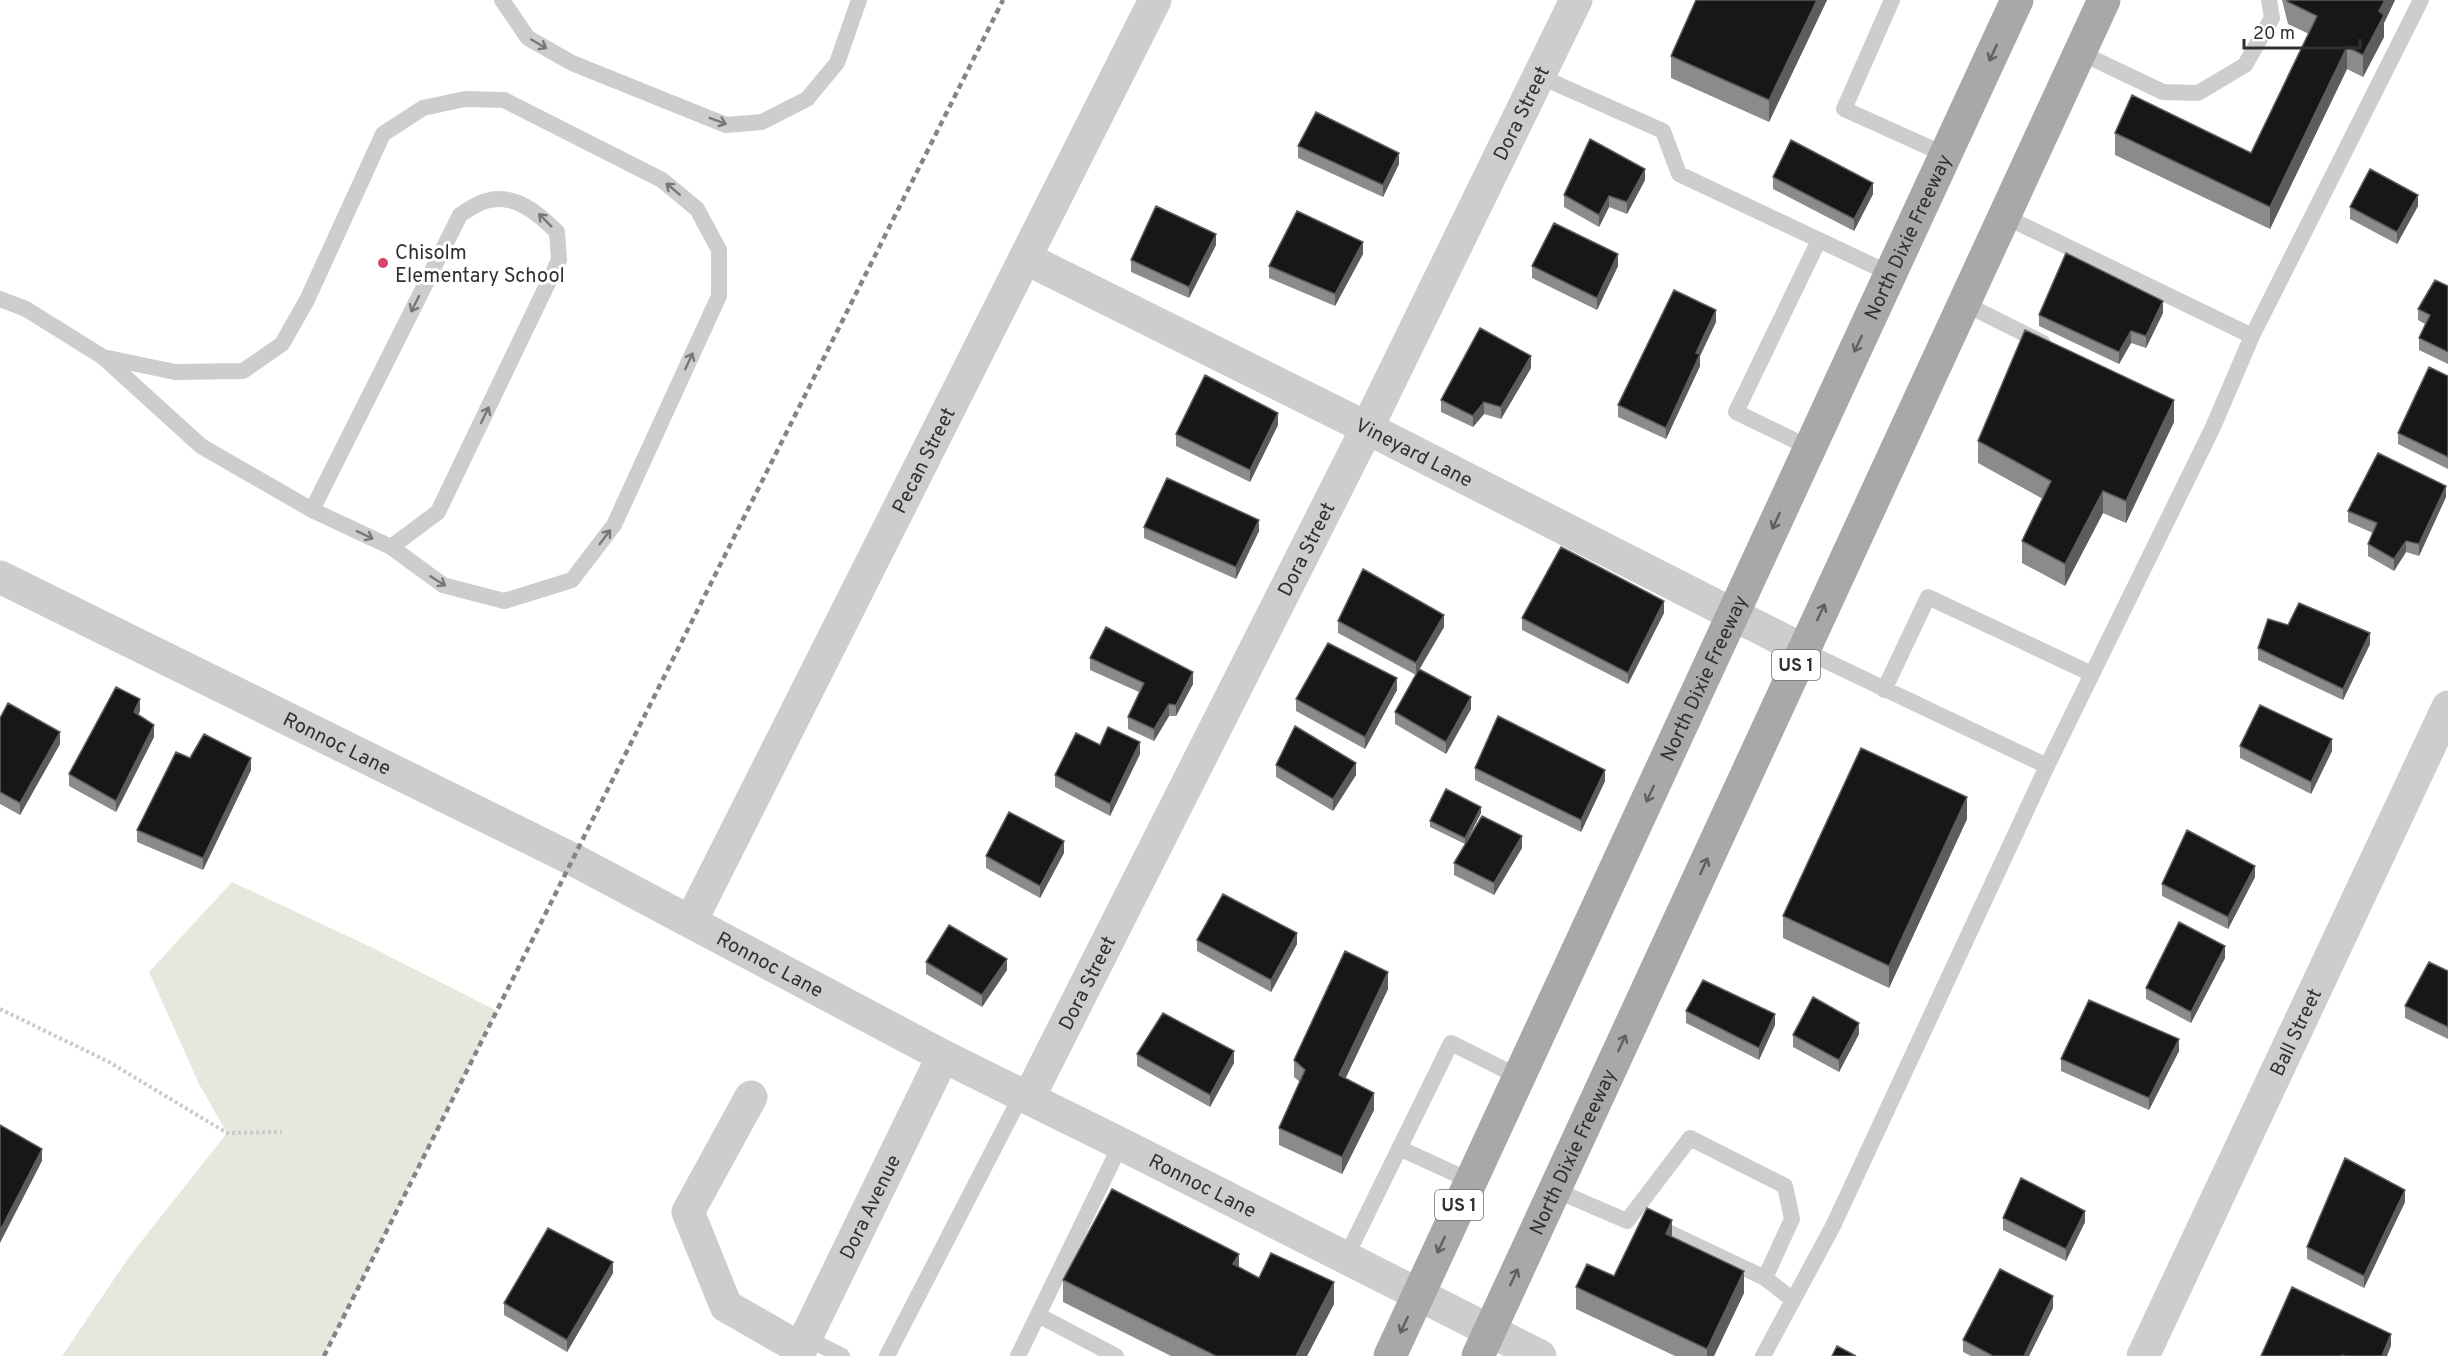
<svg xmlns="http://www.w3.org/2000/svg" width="2448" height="1356" viewBox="0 0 2448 1356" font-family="Overpass,sans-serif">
<rect width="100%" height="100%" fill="#fff"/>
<path fill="#e5e9dd" d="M232,882l141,66 124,63 -173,345h-262l67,-99 98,-124 -28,-49 -50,-112z"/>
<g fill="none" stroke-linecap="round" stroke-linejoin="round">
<path stroke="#cacaca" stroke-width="4" stroke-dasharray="3 3" stroke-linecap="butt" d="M0,1009l109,53 118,71 55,-1"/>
<path stroke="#cdcdcd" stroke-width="16" d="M502,0l26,38 44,25 154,62 36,-3 45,-23 30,-36 22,-63
M1892,0l-48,109 102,46
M2079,52l84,40 35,1 47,-28 27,-47 -3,-18
M1539,76l124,55 16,43 212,100
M0,299l26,10 77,48 98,89 111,64 79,37 47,-35 121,-252 -2,-28c-18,-18 -43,-40 -71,-31 -9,2 -18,9 -26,14l-148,295
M1963,303l80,40
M2252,336l169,-336
M103,357l72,15 68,-1 39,-27 25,-44 76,-166 40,-26 42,-9 39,1 158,80 35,29 22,41v46l-105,229 -42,55 -68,21 -61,-16 -52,-38
M1810,448l-74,-36 83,-172
M1803,650l244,116 166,-339 39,-91 -248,-120
M1884,690l44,-93 164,77
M1399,1148l72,33
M1555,1190l72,31 63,-83 95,48 7,33 -27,59 28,22
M1651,1224l114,54
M1346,1257l105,-214 68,34
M1038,1315l78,41
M806,1338l36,18
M887,1356l135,-262
M1018,1356l103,-212
M1763,1356l70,-130 214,-460"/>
<g stroke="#cdcdcd" stroke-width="33">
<path id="s1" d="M1025,258l342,170 436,222"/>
<path id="s2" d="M0,577l574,283 369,196 178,88 419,212"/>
<path id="s3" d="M691,921l464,-921"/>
<path d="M751,1097l-63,115 38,94 75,43"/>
<path id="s4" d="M1029,1097l338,-669 209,-428"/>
<path id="s5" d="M797,1356l146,-300"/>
<path id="s6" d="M2143,1356l305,-649"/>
</g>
<g stroke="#a8a8a8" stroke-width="33">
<path id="s7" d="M1390,1356l627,-1356"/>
<path id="s8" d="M1478,1356l626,-1356"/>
</g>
<path stroke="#858585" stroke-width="4.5" stroke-dasharray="6 4.5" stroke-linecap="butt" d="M324,1356l679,-1356"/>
</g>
<path fill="#8b8b8b" d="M1696,0h131l-58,122 -98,-44v-22z
M2282,0h113l-11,23v14l-21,40 -16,-8 -77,160 -155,-74v-22l136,20 58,-119 -21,-10z
M1298,146l101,18 -16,33 -85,-39z
M1773,177l100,17 -19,37 -81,-42z
M1645,180l-18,34 -18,-7 -10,20 -35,-20v-12z
M2418,206l-21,38 -47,-25v-12z
M1216,245l-27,53 -58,-26v-12z
M1363,254l-28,52 -66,-28v-12z
M1532,266h86l-21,44 -65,-32z
M2448,286v78l-29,-14v-12l6,-14 -7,-4v-11z
M2163,313l-17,35 -15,-5 -12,21 -80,-38v-11z
M1716,322l-16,34v10l-34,73 -48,-22v-12z
M1531,368l-30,51 -17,-5 -11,13 -32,-15v-12z
M2448,376v93l-50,-25v-11z
M2174,422l-48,101 -23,-10 -38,73 -43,-23v-22l21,-42 -65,-36v-22z
M1278,425l-28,57 -74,-36v-12z
M2446,497l-27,59 -13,-4 -12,19 -26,-15v-12l5,-11 -25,-11v-11z
M1144,527l115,4 -23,48 -92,-41z
M1664,613l-36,71 -106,-54v-12z
M1338,621l106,6 -25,43 52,39 -25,45 -51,-30v-12l21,-37 -78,-42z
M2288,625l82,19 -27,56 -85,-40v-12z
M1090,658l103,26 -17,32h-7l-15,25 -26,-12v-12l11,-25 -49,-22z
M1397,690l-32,59 -69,-38v-12z
M140,711l-2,4 16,22 -38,75 -47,-26v-12z
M0,718l60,26 -40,71 -20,-11z
M1100,745l40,9 -30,62 -55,-29v-12z
M2240,746l92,5 -21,43 -71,-36z
M190,758l61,12 -48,100 -66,-28v-12z
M1276,765l80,10 -23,36 -57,-34z
M1475,768l130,13 -24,51 -106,-52z
M1481,813l-16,31 -35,-17v-6z
M1967,819l-78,169 -106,-50v-22z
M1522,848l-28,47 -40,-20v-12z
M1064,853l-24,45 -54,-30v-12z
M2255,877l-27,52 -66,-33v-12z
M1197,940l100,4 -26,48 -74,-41z
M2225,958l-34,65 -45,-24v-11z
M926,962l81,8 -25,37 -56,-33z
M2448,971v68l-43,-21v-12z
M1388,989l-43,90 29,31 -32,64 -63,-29v-17l21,-46 -6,-5v-17z
M1686,1011l89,14 -16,35 -73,-37z
M1859,1034l-20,38 -46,-25v-12z
M2179,1051l-30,59 -88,-39v-12z
M1137,1054l97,9 -24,44 -73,-41z
M2405,1202l-41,86 -57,-29v-12z
M2003,1218l82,4 -19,39 -63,-31z
M1672,1237l72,56 -30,63h-39l-99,-47v-22l38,-11z
M1239,1268l20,10 75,26 -27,52h-136l-108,-54v-22z
M613,1273l-46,79 -63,-37v-12z
M2053,1308l-24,48h-58l-8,-4v-12z"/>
<path fill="#5d5d5d" d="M1817,0h10l-58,122v-22z
M2385,0h10l-11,23v14l-21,40v-22l16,-44z
M2347,47v22l-77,160v-22z
M1399,153v11l-16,33v-12z
M1645,169v11l-18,34v-12z
M1873,183v11l-19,37v-12z
M2418,195v11l-21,38v-12z
M1609,196v11l-10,20v-12z
M1216,234v11l-27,53v-11z
M1363,242v12l-28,52v-12z
M1618,254v12l-21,44v-12z
M2163,301v12l-17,35v-12z
M1716,310v12l-16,34v10l-34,73v-11l30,-75z
M2131,331v12l-12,21v-12z
M1531,356v12l-30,51v-12z
M2174,400v22l-48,101v-22z
M1484,402v12l-11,13v-11z
M1278,413v12l-28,57v-12z
M2446,486v11l-27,59v-12z
M2103,491v22l-38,73v-22z
M1259,520v11l-23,48v-12z
M2406,541v11l-12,19v-12z
M1664,601v12l-36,71v-11z
M1444,615v12l-28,48v-12z
M2370,633v11l-27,56v-11z
M1193,672v12l-17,32v-11z
M1397,678v12l-32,59v-12z
M1471,697v12l-25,45v-12z
M140,699v12l-6,13v-12z
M1169,704v12l-15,25v-12z
M154,725v12l-38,75v-11z
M60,732v12l-40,71v-12z
M2332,739v12l-21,43v-12z
M1140,742v12l-30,62v-12z
M251,758v12l-48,100v-12z
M1356,763v12l-23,36v-12z
M1605,770v11l-24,51v-12z
M1967,797v22l-78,169v-22z
M1481,807v6l-16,31v-6z
M1522,836v12l-28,47v-12z
M1064,841v12l-24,45v-12z
M2255,866v11l-27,52v-12z
M1297,933v11l-26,48v-12z
M2225,946v12l-34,65v-11z
M1007,959v11l-25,37v-12z
M1388,972v17l-49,103v-17z
M1775,1014v11l-16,35v-12z
M1859,1023v11l-20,38v-12z
M2179,1039v12l-30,59v-12z
M1234,1051v12l-24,44v-12z
M1374,1093v17l-32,64v-17z
M42,1149v12l-42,82v-12z
M2405,1190v12l-41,86v-12z
M2085,1211v11l-19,39v-12z
M1672,1220v22l-6,-8z
M1239,1254v22l-6,-12z
M613,1262v11l-46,79v-12z
M1744,1271v22l-30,63h-7v-7z
M1334,1282v22l-27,52h-11z
M2053,1296v12l-24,48h-5z
M2391,1334v12l-4,10h-5z"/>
<path fill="#171717" stroke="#5d5d5d" stroke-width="1.5" d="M1696,0h121l-48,100 -98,-44z
M2287,0h98l-6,11 5,4 -21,40 -16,-8 -77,160 -155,-74 17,-38 119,58 66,-137 -29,-14z
M1316,112l83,41 -16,32 -85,-39z
M1590,139l55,30 -18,33 -18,-6 -10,19 -35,-20z
M1791,140l82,43 -19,36 -81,-42z
M2370,169l48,26 -21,37 -47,-25z
M1156,206l60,28 -27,53 -58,-27z
M1297,211l66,31 -28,52 -66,-28z
M1554,223l64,31 -21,44 -65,-32z
M2066,253l97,48 -17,35 -15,-5 -12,21 -80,-37z
M2435,280l13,6v66l-29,-14 11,-23 -12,-6z
M1674,290l42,20 -20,43 4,1 -34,74 -48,-23z
M1480,328l51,28 -30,51 -17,-5 -11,14 -32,-16z
M2025,330l149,70 -48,101 -23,-10 -38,73 -43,-23 29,-60 -73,-40z
M2429,367l19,9v81l-50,-24z
M1205,375l73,38 -28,57 -74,-36z
M2378,453l68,33 -27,58 -13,-3 -12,18 -26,-15 9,-21 -29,-12z
M1167,478l92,42 -23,47 -92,-40z
M1561,547l103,54 -36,72 -106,-55z
M1363,569l81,46 -28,48 -78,-42z
M2299,603l71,30 -27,56 -85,-41 10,-29 20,6z
M1106,627l87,45 -17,33 -7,-1 -15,25 -26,-12 16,-34 -54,-25z
M1328,643l69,35 -32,59 -69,-38z
M1419,669l52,28 -25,45 -51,-30z
M116,687l24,12 -6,13 20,13 -38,76 -47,-27z
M8,703l52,29 -40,71 -20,-11v-74z
M2260,705l72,34 -21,43 -71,-36z
M1498,716l107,54 -24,50 -106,-52z
M1295,726l61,37 -23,36 -57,-34z
M1108,727l32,15 -30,62 -55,-29 21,-42 24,12z
M204,734l47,24 -48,100 -66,-28 39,-78 14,6z
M1861,748l106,49 -78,169 -106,-50z
M1446,789l35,18 -16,31 -35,-17z
M1009,812l55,29 -24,45 -54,-30z
M1482,816l40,20 -28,47 -40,-20z
M2187,830l68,36 -27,51 -66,-33z
M1223,894l74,39 -26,47 -74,-40z
M2179,922l46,24 -34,66 -45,-24z
M949,925l58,34 -25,36 -56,-33z
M1345,951l43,21 -49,103 35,18 -32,64 -63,-29 26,-58 -11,-10z
M2429,962l19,9v56l-43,-21z
M1703,980l72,34 -16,34 -73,-37z
M1813,997l46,26 -20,37 -46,-25z
M2089,1000l90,39 -30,59 -88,-39z
M1163,1013l71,38 -24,44 -73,-41z
M0,1125l42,24 -42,82z
M2345,1158l60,32 -41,86 -57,-29z
M2021,1178l64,33 -19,38 -63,-31z
M1112,1189l127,65 -6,10 26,14 12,-25 63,29 -38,74h-80l-153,-76z
M1647,1208l25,12 -6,14 78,37 -37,78 -131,-62 11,-23 27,12z
M548,1228l65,34 -46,78 -63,-37z
M2000,1269l53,27 -29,60h-31l-30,-16z
M2292,1287l99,47 -9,22h-36l-4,-1 -1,1h-80z
M1837,1346l19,10h-24z"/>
<defs><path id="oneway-shaft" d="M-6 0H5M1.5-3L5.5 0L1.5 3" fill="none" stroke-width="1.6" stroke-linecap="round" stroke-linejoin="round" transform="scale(1.5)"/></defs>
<g stroke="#777">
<use href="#oneway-shaft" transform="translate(539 44) rotate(30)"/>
<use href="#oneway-shaft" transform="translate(718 121) rotate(20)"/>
<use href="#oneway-shaft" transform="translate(673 189) rotate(-140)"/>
<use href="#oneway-shaft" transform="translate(545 220) rotate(-135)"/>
<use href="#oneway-shaft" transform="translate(415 304) rotate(117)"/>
<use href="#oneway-shaft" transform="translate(689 361) rotate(-65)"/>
<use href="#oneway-shaft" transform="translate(485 415) rotate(-64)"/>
<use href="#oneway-shaft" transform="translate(365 535) rotate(26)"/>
<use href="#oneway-shaft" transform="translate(605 537) rotate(-53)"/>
<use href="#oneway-shaft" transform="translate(438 581) rotate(32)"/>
</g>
<g stroke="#606060">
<use href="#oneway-shaft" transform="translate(1993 53) rotate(115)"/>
<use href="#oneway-shaft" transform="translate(1858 344) rotate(115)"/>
<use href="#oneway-shaft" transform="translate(1776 521) rotate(115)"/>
<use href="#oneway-shaft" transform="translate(1821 612) rotate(-65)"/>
<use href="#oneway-shaft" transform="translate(1650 794) rotate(115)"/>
<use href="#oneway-shaft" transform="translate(1704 866) rotate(-65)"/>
<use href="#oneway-shaft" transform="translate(1622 1043) rotate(-65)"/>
<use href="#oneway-shaft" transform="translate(1441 1245) rotate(115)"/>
<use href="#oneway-shaft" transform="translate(1514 1277) rotate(-65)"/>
<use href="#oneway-shaft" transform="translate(1404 1325) rotate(115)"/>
</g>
<circle fill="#d54464" stroke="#fff" stroke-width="2" cx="383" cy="263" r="6"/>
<g text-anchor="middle" stroke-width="6" stroke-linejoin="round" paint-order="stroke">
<g fill="#fff" stroke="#6e6e6e" stroke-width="1.5">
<rect x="1772" y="650" width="48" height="30" rx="4.5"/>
<rect x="1435" y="1190" width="48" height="30" rx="4.5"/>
</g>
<g font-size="18" font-weight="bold" fill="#303030">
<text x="1796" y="671">US 1</text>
<text x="1459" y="1211">US 1</text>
</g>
<g font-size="20" fill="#303030" stroke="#fff">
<text dy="7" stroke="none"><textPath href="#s4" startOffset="1100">Dora Street</textPath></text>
<text dy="7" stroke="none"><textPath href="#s7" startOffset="1233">North Dixie Freeway</textPath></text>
<text dy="7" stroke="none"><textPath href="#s1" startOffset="435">Vineyard Lane</textPath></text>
<text dy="7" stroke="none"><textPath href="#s3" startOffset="516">Pecan Street</textPath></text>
<text dy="7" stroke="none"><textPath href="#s4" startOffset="614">Dora Street</textPath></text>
<text dy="7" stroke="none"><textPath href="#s7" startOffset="747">North Dixie Freeway</textPath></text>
<text dy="7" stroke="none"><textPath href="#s2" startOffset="376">Ronnoc Lane</textPath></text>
<text dy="7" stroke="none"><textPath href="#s2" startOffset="862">Ronnoc Lane</textPath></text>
<text dy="7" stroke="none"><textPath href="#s4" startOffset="128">Dora Street</textPath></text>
<text dy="7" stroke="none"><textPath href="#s6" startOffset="358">Ball Street</textPath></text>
<text dy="7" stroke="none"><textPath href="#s8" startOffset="225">North Dixie Freeway</textPath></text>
<text dy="7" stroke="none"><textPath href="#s2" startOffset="1348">Ronnoc Lane</textPath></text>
<text dy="7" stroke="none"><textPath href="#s5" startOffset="166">Dora Avenue</textPath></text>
</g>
<g font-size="20" fill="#303030" stroke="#fff" text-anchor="start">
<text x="395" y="259">Chisolm<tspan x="395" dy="23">Elementary School</tspan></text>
</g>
</g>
<path d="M2244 39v9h116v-9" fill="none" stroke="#303030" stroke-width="3"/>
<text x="2253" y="39" font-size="18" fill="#303030" stroke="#ffffff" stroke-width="4.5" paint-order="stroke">20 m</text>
</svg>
